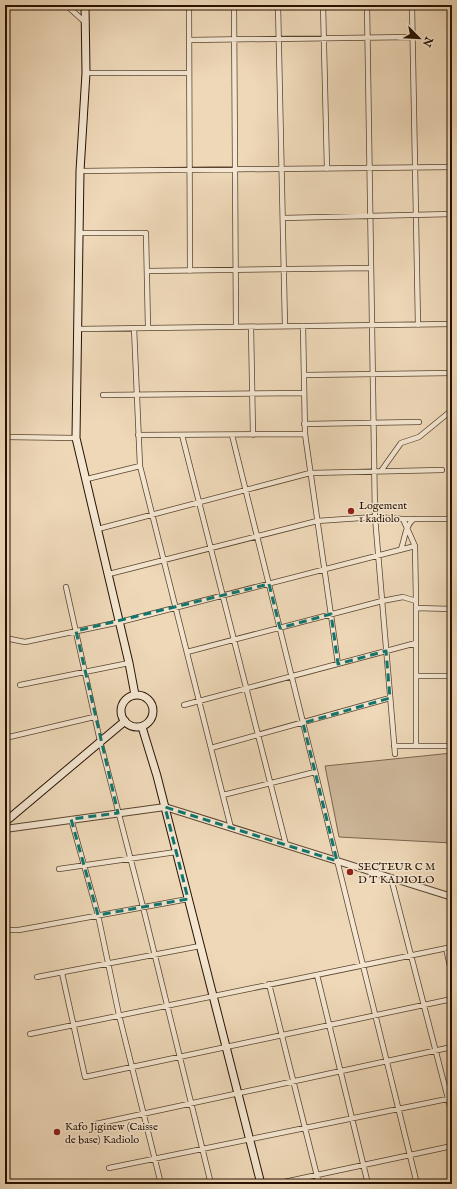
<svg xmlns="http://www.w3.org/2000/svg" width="457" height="1189" viewBox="0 0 457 1189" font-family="'IM FELL English',serif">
<rect width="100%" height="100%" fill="#eed8b8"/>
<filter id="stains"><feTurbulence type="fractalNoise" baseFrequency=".005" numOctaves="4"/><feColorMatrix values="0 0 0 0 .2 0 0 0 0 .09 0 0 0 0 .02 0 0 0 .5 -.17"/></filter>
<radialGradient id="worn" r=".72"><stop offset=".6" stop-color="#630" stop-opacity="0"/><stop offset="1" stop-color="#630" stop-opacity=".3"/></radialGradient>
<path fill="#ccb699" stroke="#7a644d" d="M452,753v90l-113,-6 -14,-71z"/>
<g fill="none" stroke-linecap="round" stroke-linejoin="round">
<defs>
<path id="minor" d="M66,5l20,18
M189,5l1,266
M234,5l2,322
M278,5l7,321
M323,5l4,164
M367,5l8,512 20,237
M412,5l6,320
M189,40l223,-3
M86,73h103
M80,171l372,-4
M283,218l169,-4
M79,233h67l2,95
M147,271l224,-3
M303,326l2,108 33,230
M251,327l2,108
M134,328l6,138 91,362
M78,329l374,-5
M304,375l148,-2
M103,395l201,-2
M304,424l115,-2
M138,435l167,-1
M182,435l104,410
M232,435l185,749
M5,437l71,1
M381,471l20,-28 18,-6 33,-27
M87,479l53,-13
M403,519l12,27 1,55v145
M98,529l212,-56 132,-3
M401,549c4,-10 4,-24 13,-30
M109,574l208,-53 58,-4 28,2h49
M66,587l34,154 43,166 68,277
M416,608l36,1
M5,638l20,4 95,-20 295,-76
M187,652l195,-51 21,-4 13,4
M416,676h36
M20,685l109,-22
M184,705l232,-62
M5,738l89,-21
M394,746h58
M211,748l179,-50
M223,795l92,-23
M71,819l27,96 21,100 42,169
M59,869l117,-17
M391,878l61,236
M451,897l1,-11
M5,930h14l169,-31
M446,948l6,27
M62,973l23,104 367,-78
M317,975l51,209
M37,977l163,-31
M269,984l50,200
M30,1034l422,-87
M96,1124l356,-77
M109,1168l343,-70
M275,1184l177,-38"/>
<path id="tertiary" d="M5,829l160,-22 287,90"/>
<path id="secondary" d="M85,5l1,68 -6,98 -4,267 53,225 6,32
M121 711a16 16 0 1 1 32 0a16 16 0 1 1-32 0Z
M142,727l15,49 104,408
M5,822l120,-101"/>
</defs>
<use href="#minor" stroke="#59442f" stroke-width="6"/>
<use href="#tertiary" stroke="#59442f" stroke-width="8"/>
<use href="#secondary" stroke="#271201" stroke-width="9"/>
<use href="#minor" stroke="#f4e6d1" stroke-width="4.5"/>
<use href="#tertiary" stroke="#f4e6d1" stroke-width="6"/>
<use href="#secondary" stroke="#f4e6d1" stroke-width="7"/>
</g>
<path fill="none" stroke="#0f766e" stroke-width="3" stroke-dasharray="8 5" stroke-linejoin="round" d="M269,584l11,44 51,-14 7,50 48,-13 4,47 -87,25 34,138 -172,-54 23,92 -90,16 -27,-96 47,-6 -42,-182z"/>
<g fill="#8f2418" stroke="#f4e6d1" stroke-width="1.5">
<circle cx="351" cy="511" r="4"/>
<circle cx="350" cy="872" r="4"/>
<circle cx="57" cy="1132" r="4"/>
</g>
<g text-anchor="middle" stroke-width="3" stroke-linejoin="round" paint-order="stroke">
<g font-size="11" fill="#271201" stroke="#f4e6d1" text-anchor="start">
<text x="359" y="509">Logement<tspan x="359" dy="13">1 kadiolo</tspan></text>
<text x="358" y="870">SECTEUR C M<tspan x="358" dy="13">D T KADIOLO</tspan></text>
<text x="65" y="1130">Kafo Jiginew (Caisse<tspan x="65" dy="13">de base) Kadiolo</tspan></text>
</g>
</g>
<rect width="457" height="1189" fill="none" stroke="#eed8b8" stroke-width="20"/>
<rect x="6" y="6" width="445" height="1177" fill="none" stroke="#271201" stroke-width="2"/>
<rect x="10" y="10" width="437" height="1169" fill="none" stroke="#271201"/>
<g transform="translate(419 38) rotate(114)" stroke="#f4e6d1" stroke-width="3" paint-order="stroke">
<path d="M0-3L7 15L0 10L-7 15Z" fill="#271201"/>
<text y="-6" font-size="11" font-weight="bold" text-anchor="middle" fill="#271201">N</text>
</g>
<rect width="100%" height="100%" filter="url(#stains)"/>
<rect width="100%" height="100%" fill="url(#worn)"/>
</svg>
